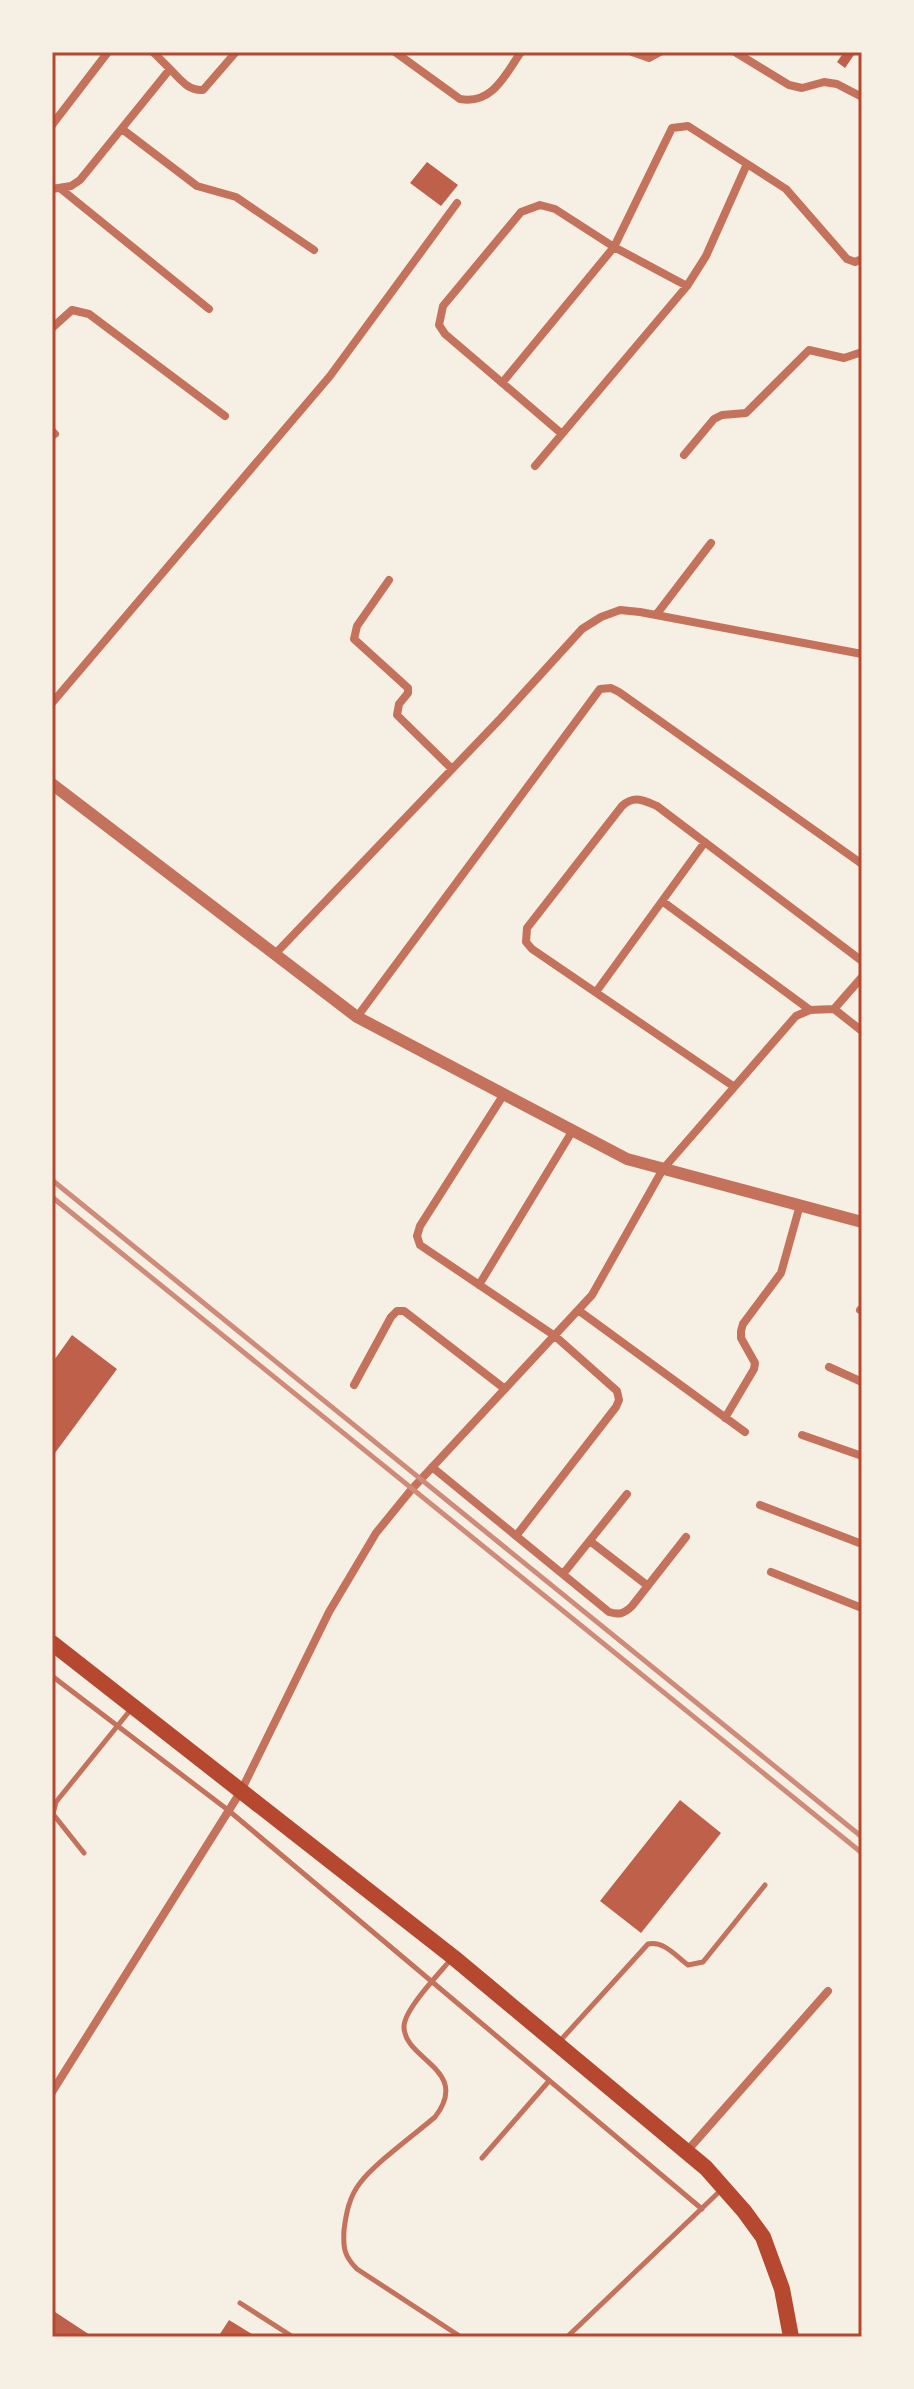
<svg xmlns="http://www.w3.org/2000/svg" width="914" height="2389" viewBox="0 0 914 2389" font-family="'Fira Sans Condensed',sans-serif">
<rect width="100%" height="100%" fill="#f6efe4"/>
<path fill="#bf614a" d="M844,52h12l-11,16 -8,-6z
M427,162l31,23 -17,21 -31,-23z
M72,1335l45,34 -65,88v-94z
M680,1800l41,33 -80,100 -41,-32z
M52,2310l41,27h-41z
M229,2320l28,17h-39z"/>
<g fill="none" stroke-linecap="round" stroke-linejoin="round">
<path stroke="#c5725c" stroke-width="5" d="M52,1676l176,134 474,399
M84,1853l-31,-39 3,-12 76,-94
M452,1958c-12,15 -47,50 -48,68 -1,34 68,43 31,91 -21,18 -60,46 -75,66 -11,14 -14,31 -16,47 -1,18 0,26 13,39l104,68
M559,2042l89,-98c15,-4 28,12 40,21l15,-3 62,-77
M482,2158l67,-77
M240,2303l53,34
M567,2337l153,-146"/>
<path stroke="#c5725c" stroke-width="8" d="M395,52l65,47c32,6 45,-24 61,-47
M632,52l17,6 11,-6
M735,52l54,33 13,3 22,-6 13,2 25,13
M170,69c10,10 18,22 33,21l33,-38
M52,125l56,-73
M122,129l75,57 39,11 78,53
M52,189l19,-3 9,-6 90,-111 -17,-17
M61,189l148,120
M52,328l20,-18 17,4 136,102
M502,383l112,-136 58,-119 16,-2 98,63 61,70 8,3 7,-3
M52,431l3,3
M562,434l-117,-100 -6,-9 4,-19 78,-94 19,-7 15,4 59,38 73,39
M684,455l30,-36 8,-4 24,-2 63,-63 35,8 18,-6
M535,466l152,-180 19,-30 41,-92
M389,580l-32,46 -3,13 54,49v5l-9,11 -2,11 55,54
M656,615l55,-72
M52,703l278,-327 127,-173
M662,901l148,109
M276,953l225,-235 81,-89 19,-12 19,-7 20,2 222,42
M862,977l-28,32 28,22
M596,992l109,-150
M357,1017l243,-328 11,-1 8,4 243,172
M733,1086l-201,-137 -6,-7 1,-14 95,-122c12,-11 21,-6 35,0l205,155
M504,1094l-84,132 -3,10 3,9 135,91 62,55 2,9 -3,7 -100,129
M479,1285l94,-155
M578,1310l167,122
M860,1310l2,1
M829,1367l33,15
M354,1385l37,-68 6,-6h7l101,78
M725,1418l29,-49 1,-6 -14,-25v-7l2,-7 38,-51 19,-68
M802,1435l60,21
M432,1467l177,145c10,3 15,2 23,-6l54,-69
M760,1505l102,39
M590,1541l58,45
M771,1572l91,36
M563,1574l64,-80
M52,2092l189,-301 88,-179 47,-79 35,-43 181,-195 71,-126 133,-153 14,-6 24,-1
M687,2151l141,-160"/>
<path stroke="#c5725c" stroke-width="12" d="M52,784l305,233 270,142 235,63"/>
<path stroke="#b5482f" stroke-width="16" d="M52,1643l401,314 253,211 38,43 19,26 19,52 9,48"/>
<path stroke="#cf8b77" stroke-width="5" d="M52,1180l810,657
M52,1197l810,656"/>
</g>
<rect width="914" height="2389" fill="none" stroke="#f6efe4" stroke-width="108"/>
<rect x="54" y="54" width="806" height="2281" fill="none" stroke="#b5482f" stroke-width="3"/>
</svg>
